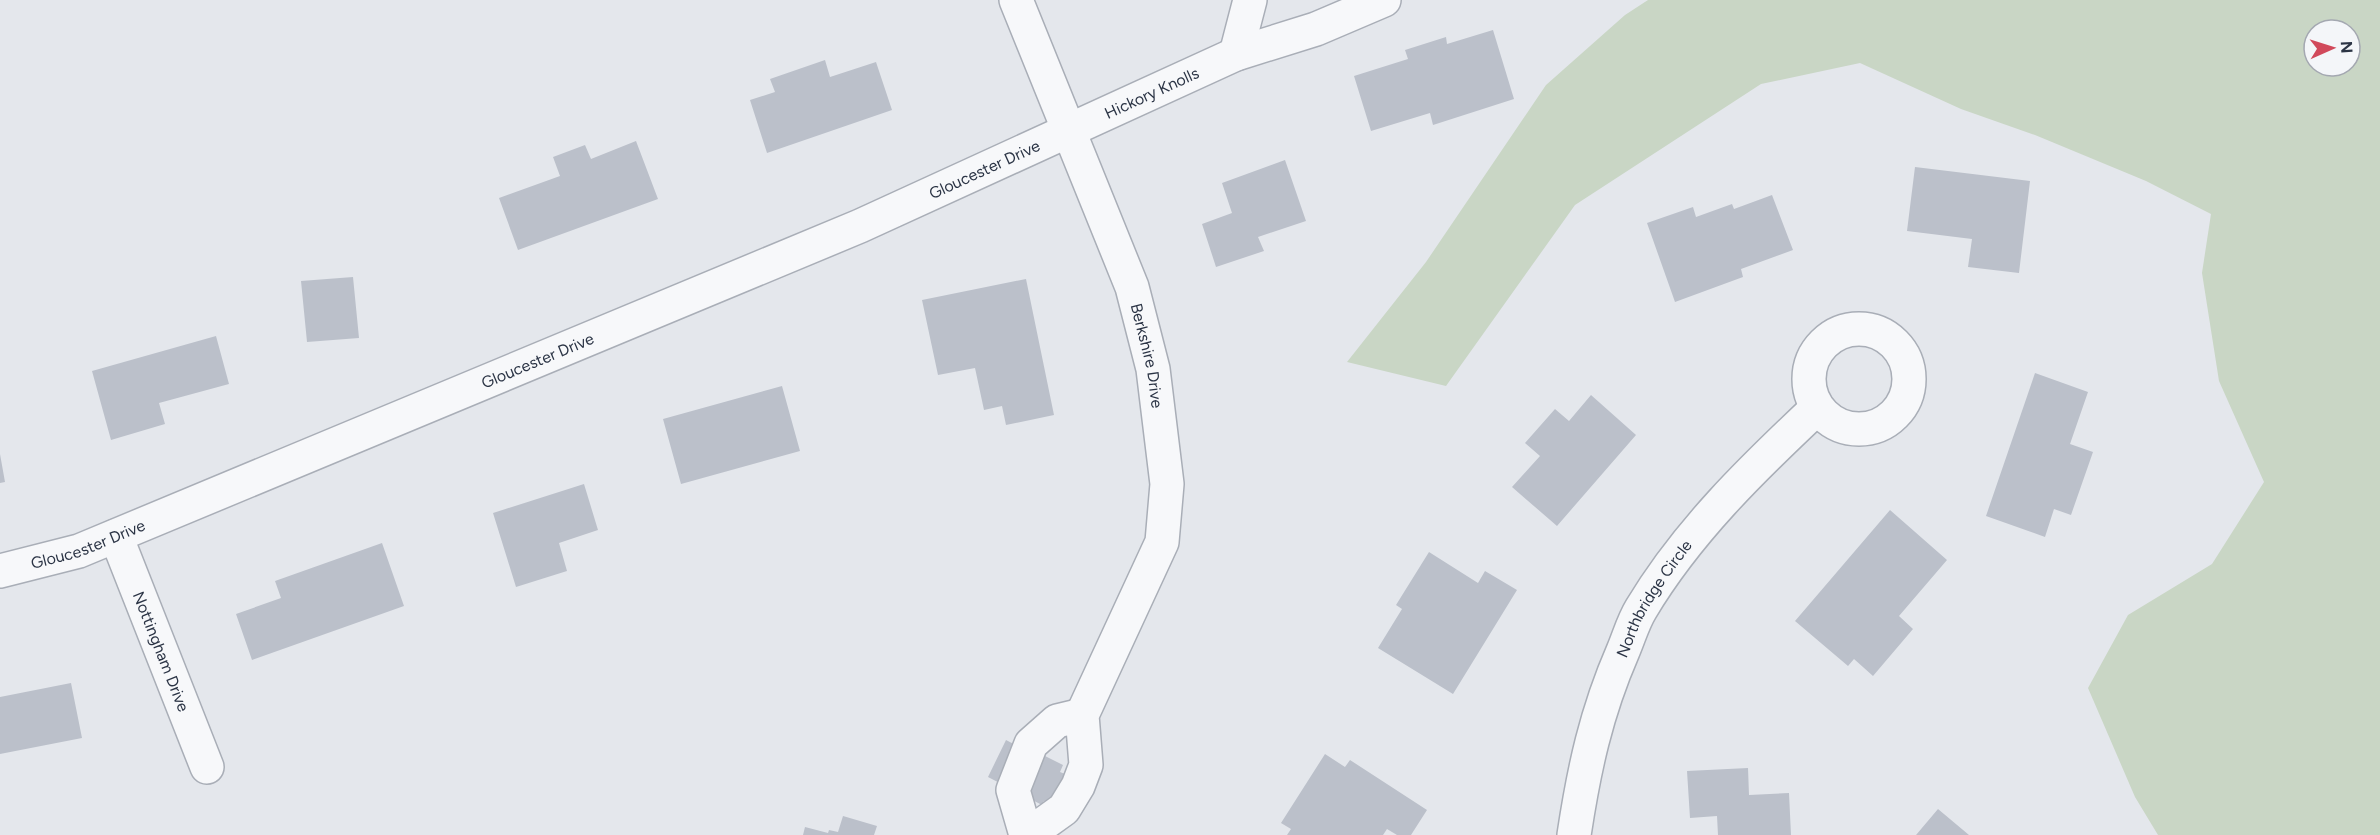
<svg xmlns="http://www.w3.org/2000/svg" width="2380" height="835" viewBox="0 0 2380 835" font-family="Figtree,sans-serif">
<rect width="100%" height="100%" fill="#e4e7ec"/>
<path fill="#c9d6c5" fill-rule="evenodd" d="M1648,0h732v835h-222l-23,-38 -47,-109 40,-73 84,-51 52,-82 -45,-101 -17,-108 9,-59 -65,-33 -111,-46 -74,-26 -101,-46 -99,21 -186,121 -129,181 -99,-24 79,-100 120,-177 79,-70zM2314,30h36v36h-36z"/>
<path fill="#bbc0ca" d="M1493,30l21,69 -81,26 -3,-12 -59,18 -17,-55 54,-17 -3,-9 41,-13 1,7z
M825,60l5,17 46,-15 16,48 -125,43 -17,-53 25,-8 -5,-13z
M636,141l22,58 -140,51 -19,-52 61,-22 -7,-19 32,-12 6,14z
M1285,160l21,61 -48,16 6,14 -48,16 -14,-43 30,-11 -10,-30z
M1915,167l115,14 -11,92 -51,-6 4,-28 -65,-8z
M1772,195l21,55 -52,19 2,8 -68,25 -28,-79 46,-16 3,10 36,-13 2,5z
M353,277l6,61 -52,4 -6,-61z
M1026,279l28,136 -48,10 -4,-19 -18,4 -9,-42 -37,7 -16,-75z
M216,336l13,48 -70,19 6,21 -54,16 -19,-69z
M2035,373l53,19 -18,52 23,8 -22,63 -17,-6 -9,28 -59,-21z
M782,386l18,65 -119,33 -18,-65z
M1591,395l45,40 -79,91 -45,-39 28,-31 -15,-13 30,-34 14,12z
M0,454l5,28 -5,1z
M584,484l14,46 -39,13 8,28 -51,16 -23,-74z
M1890,510l57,50 -48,56 14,13 -40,47 -19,-17 -6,7 -53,-45z
M382,543l22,63 -152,54 -16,-46 45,-16 -6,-17z
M1429,552l49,31 7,-12 32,19 -64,104 -75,-46 24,-39 -6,-4z
M71,683l11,55 -82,16v-57z
M1006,740l35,18 2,-3 20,10 -3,7 5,2 -16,30 -5,-3 -2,4 -54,-28z
M1325,754l20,13 5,-7 77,50 -16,25h-14l-10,-6 -4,6h-96l4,-6 -10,-6z
M1748,768l1,27 40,-2 2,42h-73l-1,-19 -27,2 -3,-47z
M1938,809l31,26h-53z
M843,816l34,10 -3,9h-71l2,-8 23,6 1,-3 9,2z"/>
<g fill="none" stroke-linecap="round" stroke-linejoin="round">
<defs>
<g id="minor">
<path id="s1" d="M1016,0l116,287 21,82 14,115 -5,58 -80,173 4,50 -8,21 -14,23 -36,26"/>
<path d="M1236,54l14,-54"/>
<circle cx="1859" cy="379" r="50"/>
<path id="s2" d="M116,536l91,231"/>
<path id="s3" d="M0,571l79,-20 781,-325 376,-172 80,-25 68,-29"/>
<path d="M1026,835l-13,-45 18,-46 26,-23 25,-6"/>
<path id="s4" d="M1574,835c10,-66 22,-122 49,-184 6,-14 10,-29 18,-42 46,-77 111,-140 176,-201"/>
</g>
</defs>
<use href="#minor" stroke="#a9aeb7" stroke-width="36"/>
<use href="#minor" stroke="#f7f8fa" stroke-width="33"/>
</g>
<g text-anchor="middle" stroke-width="5" stroke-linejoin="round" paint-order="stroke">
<g font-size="16" fill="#2b3445" stroke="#f4f6f9">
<text dy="6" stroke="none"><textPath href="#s3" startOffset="1248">Hickory Knolls</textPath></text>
<text dy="6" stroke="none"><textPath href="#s3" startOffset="1064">Gloucester Drive</textPath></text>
<text dy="6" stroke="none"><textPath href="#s1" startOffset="380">Berkshire Drive</textPath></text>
<text dy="6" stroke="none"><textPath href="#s3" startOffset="578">Gloucester Drive</textPath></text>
<text dy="6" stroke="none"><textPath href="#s3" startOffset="92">Gloucester Drive</textPath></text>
<text dy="6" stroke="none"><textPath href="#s4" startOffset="252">Northbridge Circle</textPath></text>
<text dy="6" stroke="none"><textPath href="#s2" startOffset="124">Nottingham Drive</textPath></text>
</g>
</g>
<g transform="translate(2332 48) rotate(87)"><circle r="28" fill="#f4f6f9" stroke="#a4a8b1" stroke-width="1.5"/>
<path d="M0-4.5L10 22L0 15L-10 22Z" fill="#d1495b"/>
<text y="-9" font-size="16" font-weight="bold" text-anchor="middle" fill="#2b3445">N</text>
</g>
</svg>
